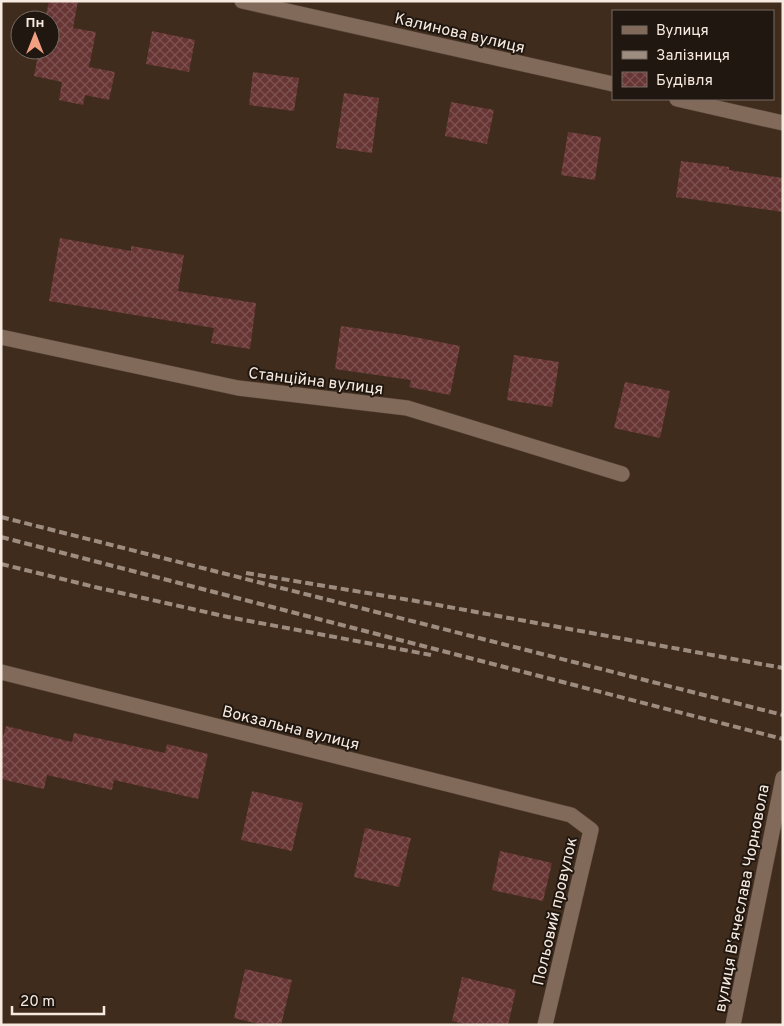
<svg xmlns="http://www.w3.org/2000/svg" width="784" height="1026" viewBox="0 0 784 1026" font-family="Overpass,sans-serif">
<defs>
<pattern id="building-cross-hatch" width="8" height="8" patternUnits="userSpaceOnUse" patternTransform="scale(1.25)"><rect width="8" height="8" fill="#663534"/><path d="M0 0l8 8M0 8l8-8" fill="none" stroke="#7d5251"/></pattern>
</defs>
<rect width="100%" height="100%" fill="#402c1d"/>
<path fill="url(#building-cross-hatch)" d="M49,1h29l-5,27 23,4 -7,35 26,5 -6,28 -24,-5 -2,10 -24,-5 3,-18 -28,-6 5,-26h11v-30h-5z
M152,31l43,9 -6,32 -43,-8z
M253,72l46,6 -5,33 -45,-6z
M344,93l35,5 -7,55 -36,-5z
M451,102l43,8 -7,34 -42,-8z
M568,132l33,5 -6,43 -34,-5z
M681,161l48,6v3l54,8v34l-107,-15z
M60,238l71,13v-5l53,9 -6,36 78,12 -6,46 -39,-6 3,-15 -165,-27z
M341,326l63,9 56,11 -10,49 -41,-8 2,-7 -76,-11z
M514,355l45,7 -7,45 -45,-7z
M625,382l45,9 -10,47 -46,-10z
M6,726l66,16 2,-9 91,20 2,-9 41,10 -10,45 -84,-19 -2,10 -65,-15 -3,14 -43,-10v-35z
M252,791l51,12 -11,48 -51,-11z
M365,828l46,10 -12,49 -45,-10z
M500,851l52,12 -9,38 -51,-11z
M245,969l47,11 -11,45h-17l-30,-7z
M462,977l54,13 -8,35h-40l-16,-4z"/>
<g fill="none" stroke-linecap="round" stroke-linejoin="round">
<defs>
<path id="street" d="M1,337l237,51 169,20 215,66
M1,672l570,143 20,15 -46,195"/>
<path id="secondary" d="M242,1l371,83
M677,99l106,24
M733,1025l50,-247"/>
</defs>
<use href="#street" stroke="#58473a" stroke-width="16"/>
<use href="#secondary" stroke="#58473a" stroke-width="16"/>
<use href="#street" stroke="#816a59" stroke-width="15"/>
<use href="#secondary" stroke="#816a59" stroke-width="15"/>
<path stroke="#9d8d80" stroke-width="4" stroke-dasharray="8 4" stroke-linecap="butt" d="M1,517l782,198
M1,537l782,202
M1,564l98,24 129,29 203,38
M246,573l170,28 367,67"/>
</g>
<g text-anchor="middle" stroke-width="4" stroke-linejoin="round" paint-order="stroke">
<g font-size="16" fill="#f7eae0" stroke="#201710">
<text transform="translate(460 32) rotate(13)" y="6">Калинова вулиця</text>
<text transform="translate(316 380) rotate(7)" y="6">Станційна вулиця</text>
<text transform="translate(291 727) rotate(14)" y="6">Вокзальна вулиця</text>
<text transform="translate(741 898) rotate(-79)" y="6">вулиця Вʼячеслава Чорновола</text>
<text transform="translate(554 911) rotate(-77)" y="6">Польовий провулок</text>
</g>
</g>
<rect width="784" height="1026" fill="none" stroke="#f7eae0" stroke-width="5"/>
<rect x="612" y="10" width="162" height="90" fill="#201710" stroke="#766b63"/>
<rect x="622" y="26" width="25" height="8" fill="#816a59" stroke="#766b63"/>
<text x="656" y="35" font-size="15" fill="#f7eae0">Вулиця</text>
<rect x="622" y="51" width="25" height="8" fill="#9d8d80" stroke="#766b63"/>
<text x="656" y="60" font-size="15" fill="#f7eae0">Залізниця</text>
<rect x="622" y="72" width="25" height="15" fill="url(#building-cross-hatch)" stroke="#766b63"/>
<text x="656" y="85" font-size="15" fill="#f7eae0">Будівля</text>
<g transform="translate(35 35)"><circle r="24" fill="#201710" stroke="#766b63"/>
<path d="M0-4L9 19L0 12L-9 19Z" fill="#f2a081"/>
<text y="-8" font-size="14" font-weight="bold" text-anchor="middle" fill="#f7eae0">Пн</text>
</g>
<path d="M12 1006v8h92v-8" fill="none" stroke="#f7eae0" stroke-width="2.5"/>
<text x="20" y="1006" font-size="15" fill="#f7eae0" stroke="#201710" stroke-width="4" paint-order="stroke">20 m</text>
</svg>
